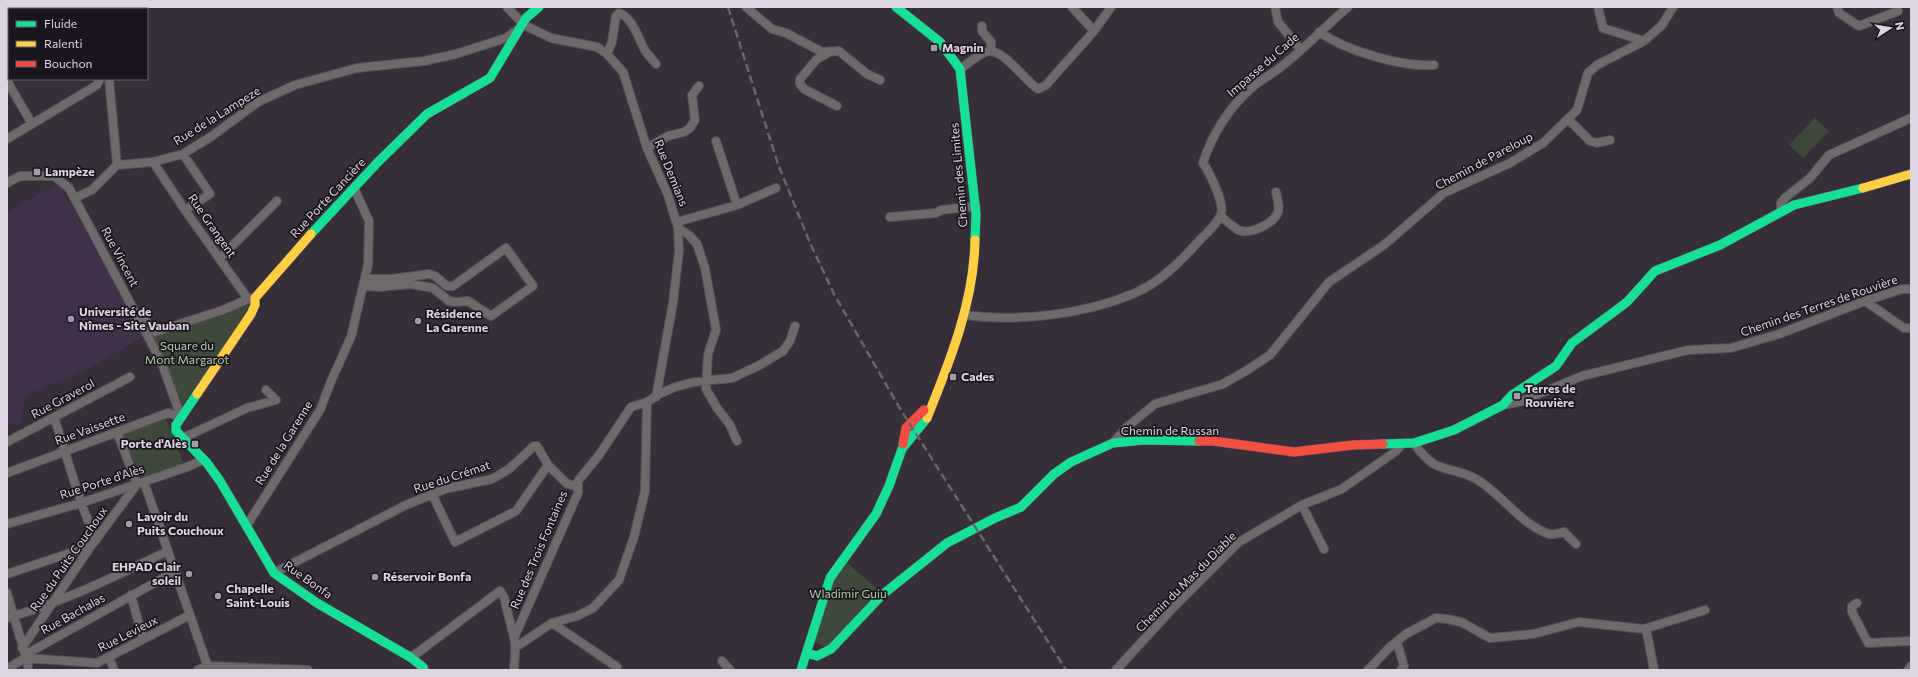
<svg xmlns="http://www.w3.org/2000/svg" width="1918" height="677" viewBox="0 0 1918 677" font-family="Commissioner,sans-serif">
<rect width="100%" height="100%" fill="#362f3a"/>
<path fill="#403049" d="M59,183l85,153 -53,31 -69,30 2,6 -4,22 -13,-1v-212z"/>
<path fill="#3e493b" d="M1815,118l14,13 -26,27 -14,-13z
M247,304l2,2 -25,41 -42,59 -30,-70 70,-20z
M165,419l2,2 17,43 -36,14 -10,-6 -15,-38z
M846,562l33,28 -52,59 -13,-8 15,-56z"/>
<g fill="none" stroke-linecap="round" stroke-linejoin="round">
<defs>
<path id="street" d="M19,7l3,2
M507,7l17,18 27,13 46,9 10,7 16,18 24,76 21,47 10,33 1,23 -6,52 -17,94
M746,7l26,22 14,4 36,19 17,-1 28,23 13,6
M1072,7l22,24
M1275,7l3,15 23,28
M1598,7l5,21 41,13
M1837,7l2,6 20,13 39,-15
M62,9l2,-2
M133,9l1,-2
M982,26v5l9,11v9
M1319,32c28,19 81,35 115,33
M828,53l-11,6 -17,20v5l4,5 33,17
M607,54l5,-12 4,-26 3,-3c14,4 20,28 27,39 3,4 7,8 10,12
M7,59l2,-2
M960,69c8,-5 17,-14 26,-17 16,-6 39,29 52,37l8,-4 48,-54 17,-24
M109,79l8,86
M7,81l25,43
M1568,119l22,22 7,2 13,-3
M7,139l90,-54 3,-6
M716,141l21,64
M647,148l21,-12 16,-4 6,-4 5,-8 -3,-25 7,-9
M183,154l27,40 -25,16
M153,162l32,48 63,89 5,-1
M7,183l13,-7h34l15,12 92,173 20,56
M75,198l17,-8 25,-25 36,-3 30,-8 29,-18 46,-34 37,-17 62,-17 67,-7 32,-7 50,-16 11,-8
M1781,212v-9l4,-5 25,-20 19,-23 82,-37
M1221,216c5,5 11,10 17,14 11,5 33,-5 39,-16 4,-6 0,-15 -1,-22
M890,217l46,-4 5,-3 35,-4
M677,222l60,-17 39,-17
M678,228l11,7 8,9 8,24 11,62 -8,24 -2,35 11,19 13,17 7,16
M220,258l57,-57
M363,286l16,1 32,-3 22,4 16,13 6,1 13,-1 23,15 42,-30 -27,-38 -53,38h-6l-12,-10 -6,-2 -37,5h-27
M1865,301l39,27h7
M964,315c54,7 120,0 171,-22 25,-11 45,-31 63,-51 7,-8 20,-18 23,-28 4,-11 -12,-42 -18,-51 9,-29 28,-59 52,-78 10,-8 22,-14 32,-23 21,-17 40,-37 61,-55
M143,317l9,13 3,2 68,-22 25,-11
M1503,405l19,-4 60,-25 106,-26 43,-2 48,-14 86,-33 37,-12h9
M54,417l27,86 15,37
M117,432l20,52
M183,438l64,-30 29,-8 -10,-10
M7,442l123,-65
M1113,443l14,-16 28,-23 68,-20 26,-15 21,-14 59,-73 55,-37 60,-52 66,-30 33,-20 34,-33 11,-37 9,-8 47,-24 18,-16 11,-18
M1414,443c5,8 14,18 22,22 12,6 27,6 40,14 25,14 45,46 73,55 4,1 10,-1 15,-2l12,12
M7,473l161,-60 13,4
M144,482l65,188
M432,494l23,48 61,-31 32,-46
M1302,505l22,44
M7,524l74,-21 106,-36 16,-7
M247,525l73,-115 12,-31 19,-42 17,-72 1,-44 -15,-33
M274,573l132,-68 39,-16 47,-10 17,-10 25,-23h3l11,19 18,18 11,4
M7,574l84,-28
M7,593l21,71v6
M131,595l12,44
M1857,603l-5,3v6l16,31 43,-2
M7,618c57,-16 108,-42 161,-67
M552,623l65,44 -2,3
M1644,629l61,-19
M1397,642l7,24 -3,4
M516,647l36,-24 25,-7 16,-8 26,-28 15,-43 11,-46 2,-89
M22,648l69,-102 46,-62
M109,657l5,13
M410,657l6,-3 84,-63 4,6 10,41
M25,658l72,5 93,-48
M722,661l8,9
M7,669l18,-11 5,-6 146,-81
M198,670l10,-4 100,4
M514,670c0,-11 3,-21 0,-32l64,-145v-12l21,-26 32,-48 16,-5 12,-8 16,-7 19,-5 38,-4 26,-12 25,-15 7,-10 5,-15
M1116,670l55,-60 68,-68 63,-37 40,-16 54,-38 5,-6
M1368,670l22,-23 16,-13 30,-16 11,1 14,3 29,16 43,-4 46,-12 65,7 3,4 7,37
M1908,670l3,-4"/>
<path id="fast" d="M896,7l44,35 20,27 16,145 -1,26
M311,234l67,-72 49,-48 63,-36 36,-60 13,-11
M197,394l-21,31v6l31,32 13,18 54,92 43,30 93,54 13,10 1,3
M1383,444l31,-1 40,-13 49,-25 9,-10 44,-29 16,-23 55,-41 28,-31 65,-26 74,-40 69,-17
M807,653l10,3 14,-7 51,-54 65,-52 48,-25 26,-11 33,-33 17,-12 42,-19 30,-3 56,1
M801,670l29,-92 46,-64 13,-28 13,-37 25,-31"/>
<path id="slow" d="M1863,188l48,-14
M197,394l54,-80 4,-9v-7l56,-64
M927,418c23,-57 47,-116 48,-178"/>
<path id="jam" d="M1199,441h14l81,11 59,-7 30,-1
M903,444l3,-16 18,-18"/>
</defs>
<use href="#street" stroke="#534e57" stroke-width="10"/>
<use href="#fast" stroke="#534e57" stroke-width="10"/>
<use href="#slow" stroke="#534e57" stroke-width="10"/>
<use href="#jam" stroke="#534e57" stroke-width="10"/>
<use href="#street" stroke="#6e696b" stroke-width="8"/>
<use href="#fast" stroke="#16e098" stroke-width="9"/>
<use href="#slow" stroke="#ffcf43" stroke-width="9"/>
<use href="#jam" stroke="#f24e42" stroke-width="9"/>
<path stroke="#6c666c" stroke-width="2.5" stroke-dasharray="8 4" stroke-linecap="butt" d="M728,7l50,157 32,79 24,51 65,113 167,263"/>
</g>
<g fill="#a39ba7" stroke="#1b151f" stroke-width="1.5">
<rect x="930" y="44" width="8" height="8" rx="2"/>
<rect x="33" y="168" width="8" height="8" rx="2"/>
<circle cx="71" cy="319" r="4"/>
<circle cx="418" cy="321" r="4"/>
<rect x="949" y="373" width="8" height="8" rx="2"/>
<rect x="1513" y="392" width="8" height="8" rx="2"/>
<rect x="191" y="440" width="8" height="8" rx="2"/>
<circle cx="129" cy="524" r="4"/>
<circle cx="189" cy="574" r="4"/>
<circle cx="375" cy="577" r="4"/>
<circle cx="218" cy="596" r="4"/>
</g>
<g text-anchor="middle" stroke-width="3.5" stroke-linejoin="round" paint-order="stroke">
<g font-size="12" font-weight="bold" fill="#ddd5e2" stroke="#1b151f" text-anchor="start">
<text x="942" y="52">Magnin</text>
<text x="45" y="176">Lampèze</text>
<text x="79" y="316">Université de<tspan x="79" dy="14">Nîmes - Site Vauban</tspan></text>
<text x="426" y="318">Résidence<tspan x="426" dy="14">La Garenne</tspan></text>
<text x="961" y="381">Cades</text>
<text x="1525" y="393">Terres de<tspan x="1525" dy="14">Rouvière</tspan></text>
<text x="187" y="448" text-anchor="end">Porte d'Alès</text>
<text x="137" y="521">Lavoir du<tspan x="137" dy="14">Puits Couchoux</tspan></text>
<text x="181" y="571" text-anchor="end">EHPAD Clair<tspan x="181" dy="14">soleil</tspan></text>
<text x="383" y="581">Réservoir Bonfa</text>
<text x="226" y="593">Chapelle<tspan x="226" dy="14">Saint-Louis</tspan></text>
</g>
<g font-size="12" fill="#ddd5e2" stroke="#1b151f">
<text transform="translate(1263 65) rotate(-41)" y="4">Impasse du Cade</text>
<text transform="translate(217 116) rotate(-32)" y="4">Rue de la Lampeze</text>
<text transform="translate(1484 161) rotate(-28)" y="4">Chemin de Pareloup</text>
<text transform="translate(671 173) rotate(68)" y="4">Rue Demians</text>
<text transform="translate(959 175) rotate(-95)" y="4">Chemin des Limites</text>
<text transform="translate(328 198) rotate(-47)" y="4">Rue Porte Cancière</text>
<text transform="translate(212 226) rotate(55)" y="4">Rue Grangent</text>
<text transform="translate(120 257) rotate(62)" y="4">Rue Vincent</text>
<text transform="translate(1819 306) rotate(-19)" y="4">Chemin des Terres de Rouvière</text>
<text transform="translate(63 399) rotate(-28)" y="4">Rue Graverol</text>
<text transform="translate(90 429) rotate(-20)" y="4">Rue Vaissette</text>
<text x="1170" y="435">Chemin de Russan</text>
<text transform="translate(284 443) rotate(-58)" y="4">Rue de la Garenne</text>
<text transform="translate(452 477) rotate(-18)" y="4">Rue du Crémat</text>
<text transform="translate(102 482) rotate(-18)" y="4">Rue Porte d'Alès</text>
<text transform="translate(539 550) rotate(-67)" y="4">Rue des Trois Fontaines</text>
<text transform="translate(69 559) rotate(-55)" y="4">Rue du Puits Couchoux</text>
<text transform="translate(308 580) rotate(35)" y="4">Rue Bonfa</text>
<text transform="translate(1186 582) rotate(-45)" y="4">Chemin du Mas du Diable</text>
<text transform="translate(73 614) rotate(-29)" y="4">Rue Bachalas</text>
<text transform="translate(128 634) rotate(-27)" y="4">Rue Levieux</text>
</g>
<g font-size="12" fill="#aed1a4" stroke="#1b151f">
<text x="187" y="350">Square du<tspan x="187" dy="14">Mont Margarot</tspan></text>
<text x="848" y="598">Wladimir Guiu</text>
</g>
</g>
<rect width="1918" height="677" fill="none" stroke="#ddd5e2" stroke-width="16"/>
<rect x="8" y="8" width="140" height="72" fill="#1b151f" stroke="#69626d"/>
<rect x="16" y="21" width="20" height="6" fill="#16e098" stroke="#69626d"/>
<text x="44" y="28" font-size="12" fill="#ddd5e2">Fluide</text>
<rect x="16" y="41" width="20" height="6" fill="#ffcf43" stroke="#69626d"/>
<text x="44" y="48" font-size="12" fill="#ddd5e2">Ralenti</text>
<rect x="16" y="61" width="20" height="6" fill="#f24e42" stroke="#69626d"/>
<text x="44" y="68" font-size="12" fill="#ddd5e2">Bouchon</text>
<g transform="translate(1890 28) rotate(78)" stroke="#1b151f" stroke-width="3" paint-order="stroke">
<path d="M0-3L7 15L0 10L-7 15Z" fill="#ddd5e2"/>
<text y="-6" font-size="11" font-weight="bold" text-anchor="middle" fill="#ddd5e2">N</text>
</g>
</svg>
